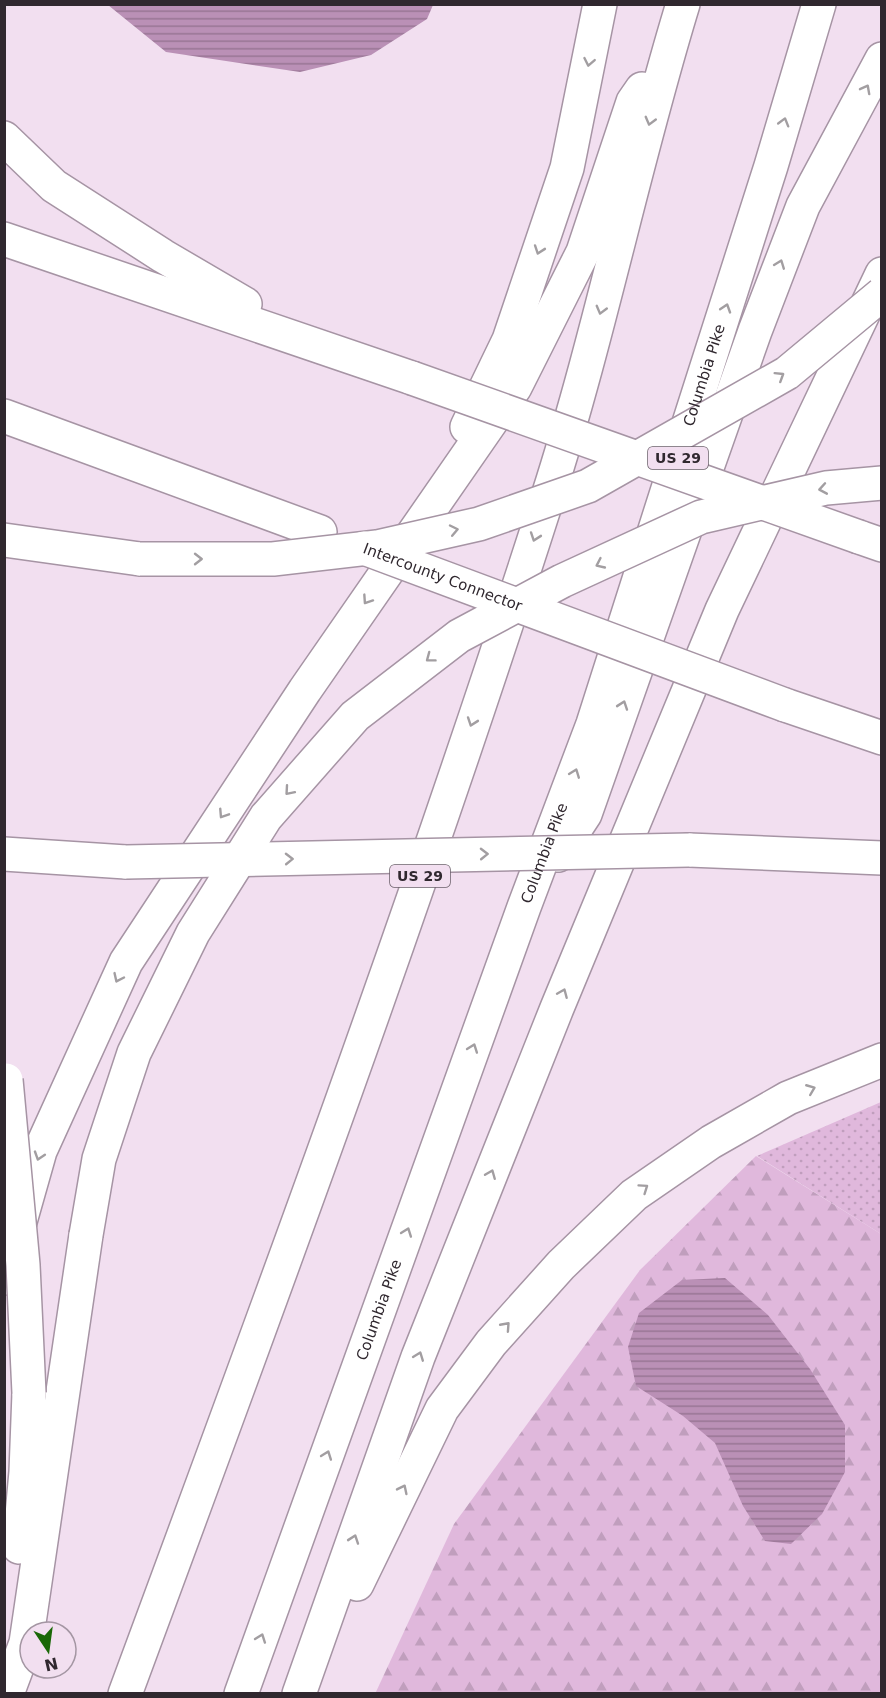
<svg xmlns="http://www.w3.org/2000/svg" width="886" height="1698" viewBox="0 0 886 1698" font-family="'DejaVu Sans',sans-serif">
<defs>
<pattern id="grass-dots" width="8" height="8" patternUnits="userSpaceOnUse" patternTransform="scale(1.5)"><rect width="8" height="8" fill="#e0b8dc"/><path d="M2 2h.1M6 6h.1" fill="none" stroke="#c09ebd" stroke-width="1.8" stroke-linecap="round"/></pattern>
<pattern id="forest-firs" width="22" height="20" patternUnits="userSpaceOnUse" patternTransform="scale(1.5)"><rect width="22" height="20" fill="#e0b8dc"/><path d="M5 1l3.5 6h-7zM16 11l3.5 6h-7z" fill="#c09ebd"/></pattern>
<pattern id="water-rules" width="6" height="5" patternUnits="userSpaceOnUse" patternTransform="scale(1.5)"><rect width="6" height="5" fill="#ba90b6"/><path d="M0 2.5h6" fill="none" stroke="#987694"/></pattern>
</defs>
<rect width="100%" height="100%" fill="#f2dff0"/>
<path fill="url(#grass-dots)" d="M881,1102v132l-124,-78z"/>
<path fill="url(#forest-firs)" d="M756,1156l125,78v459l-506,1 79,-170 186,-254z"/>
<path fill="url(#water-rules)" d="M108,5h325l-6,14 -56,36 -71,17 -134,-20z
M725,1278l43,37 42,54 35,56v47l-23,42 -31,30 -26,-3 -22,-35 -28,-63 -32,-27 -47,-30 -8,-39 11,-34 43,-33z"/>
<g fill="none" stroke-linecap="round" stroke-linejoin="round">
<defs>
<g id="highway">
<path d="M4,138l50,48 109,70 82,48"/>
<path d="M4,239l408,139"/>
<path d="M4,416l316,116"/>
<path d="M467,427l42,-87 58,-172 33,-164"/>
<path d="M859,537l23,8"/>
<path d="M4,540l136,19"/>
<path d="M785,705l97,33"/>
<path d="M689,850l193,8"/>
<path d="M4,854l122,8"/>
<path d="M558,855l27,-41 170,-483 48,-125 79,-147"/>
<path d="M4,1278l36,-127 86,-189 179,-272 210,-303 68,-135 50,-150 9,-13"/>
<path d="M19,1547l7,-75 3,-79"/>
<path d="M357,1584l85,-175 49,-66 70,-78 73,-70 77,-53 77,-44 94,-38"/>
<path d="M7,1694l19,-51 60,-408"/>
<path d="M125,1694c147,-397 294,-795 423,-1198 52,-162 85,-329 135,-492"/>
<path id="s1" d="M241,1694l283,-787 69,-183 178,-558 48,-162"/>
<path d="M299,1694l119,-337 139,-349 165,-398 160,-336"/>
</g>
</defs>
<use href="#highway" stroke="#a694a4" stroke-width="36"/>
<use href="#highway" stroke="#fff" stroke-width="33"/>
<defs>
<g id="highway-bridge">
<path d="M412,378l447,159"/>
<path id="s2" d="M364,548l421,157"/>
<path d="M140,559h133l104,-12 102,-23 109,-38 199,-113 95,-79"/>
<path d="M126,862l563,-12"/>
<path d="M6,1080l17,185 6,128"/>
<path d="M86,1235l13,-76 35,-106 59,-120 73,-116 89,-101 104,-80 103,-55 139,-64 125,-29 56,-5"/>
</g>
</defs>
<use href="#highway-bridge" stroke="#a694a4" stroke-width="36" stroke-linecap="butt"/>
<use href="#highway-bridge" stroke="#fff" stroke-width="33"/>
</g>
<defs><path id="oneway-chevron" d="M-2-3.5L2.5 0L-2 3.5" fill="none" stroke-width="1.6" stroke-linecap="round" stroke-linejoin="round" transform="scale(1.5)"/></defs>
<g stroke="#a29ea1">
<use href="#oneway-chevron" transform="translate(589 62) rotate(101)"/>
<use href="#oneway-chevron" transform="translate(866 89) rotate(-62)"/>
<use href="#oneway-chevron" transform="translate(650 121) rotate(105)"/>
<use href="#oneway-chevron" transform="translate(784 122) rotate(-74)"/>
<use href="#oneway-chevron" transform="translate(539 250) rotate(109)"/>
<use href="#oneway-chevron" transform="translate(780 264) rotate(-69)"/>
<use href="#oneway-chevron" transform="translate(726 308) rotate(-72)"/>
<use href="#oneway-chevron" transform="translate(601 310) rotate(105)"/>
<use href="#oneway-chevron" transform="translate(780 376) rotate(-32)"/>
<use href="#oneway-chevron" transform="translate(823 489) rotate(170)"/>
<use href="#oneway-chevron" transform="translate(454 530) rotate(-12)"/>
<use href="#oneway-chevron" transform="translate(535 537) rotate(109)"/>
<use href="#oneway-chevron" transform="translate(198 559)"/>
<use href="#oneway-chevron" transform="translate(600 564) rotate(155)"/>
<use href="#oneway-chevron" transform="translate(367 600) rotate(124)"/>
<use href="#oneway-chevron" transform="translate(430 658) rotate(143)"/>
<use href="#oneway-chevron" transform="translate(623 705) rotate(-71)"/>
<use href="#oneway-chevron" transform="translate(472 722) rotate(109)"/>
<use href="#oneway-chevron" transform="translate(575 773) rotate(-69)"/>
<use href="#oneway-chevron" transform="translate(289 791) rotate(131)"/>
<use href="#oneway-chevron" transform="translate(223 814) rotate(123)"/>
<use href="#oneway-chevron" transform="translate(484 854) rotate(-1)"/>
<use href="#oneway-chevron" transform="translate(289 859) rotate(-1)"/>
<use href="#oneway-chevron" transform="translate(118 978) rotate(115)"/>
<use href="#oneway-chevron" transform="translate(563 993) rotate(-67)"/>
<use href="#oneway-chevron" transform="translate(473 1048) rotate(-70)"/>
<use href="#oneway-chevron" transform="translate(811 1089) rotate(-22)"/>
<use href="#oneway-chevron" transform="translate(39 1156) rotate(108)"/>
<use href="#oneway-chevron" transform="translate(491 1174) rotate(-68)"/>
<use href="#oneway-chevron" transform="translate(644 1188) rotate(-35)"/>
<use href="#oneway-chevron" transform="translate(407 1232) rotate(-70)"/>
<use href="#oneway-chevron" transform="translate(506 1326) rotate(-48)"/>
<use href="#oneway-chevron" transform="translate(419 1356) rotate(-69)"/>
<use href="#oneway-chevron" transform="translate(327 1455) rotate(-70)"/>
<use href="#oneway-chevron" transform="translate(403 1489) rotate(-64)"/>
<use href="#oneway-chevron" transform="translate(354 1539) rotate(-71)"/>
<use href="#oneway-chevron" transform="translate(261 1638) rotate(-70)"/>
</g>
<g text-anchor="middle" stroke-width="6" stroke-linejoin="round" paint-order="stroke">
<g fill="#f2dff0" stroke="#6a5f69" stroke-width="1.5">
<rect x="648" y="447" width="60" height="22" rx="4.5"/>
<rect x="390" y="865" width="60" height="22" rx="4.5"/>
</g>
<g font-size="14" font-weight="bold" fill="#30282f">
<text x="678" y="463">US 29</text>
<text x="420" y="881">US 29</text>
</g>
<g font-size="15" fill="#30282f" stroke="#f2dff0">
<text dy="5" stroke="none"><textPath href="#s1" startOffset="1398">Columbia Pike</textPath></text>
<text dy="5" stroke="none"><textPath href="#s2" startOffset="84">Intercounty Connector</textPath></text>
<text dy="5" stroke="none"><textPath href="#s1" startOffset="894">Columbia Pike</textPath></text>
<text dy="5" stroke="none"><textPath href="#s1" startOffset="408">Columbia Pike</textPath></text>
</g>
</g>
<rect width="886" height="1698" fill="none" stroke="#30282f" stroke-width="12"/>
<g transform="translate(48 1650) rotate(167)"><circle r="28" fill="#f2dff0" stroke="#a496a3" stroke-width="1.5"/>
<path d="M0-4.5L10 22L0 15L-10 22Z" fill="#1a6807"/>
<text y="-9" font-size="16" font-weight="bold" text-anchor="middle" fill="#30282f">N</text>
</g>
</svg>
